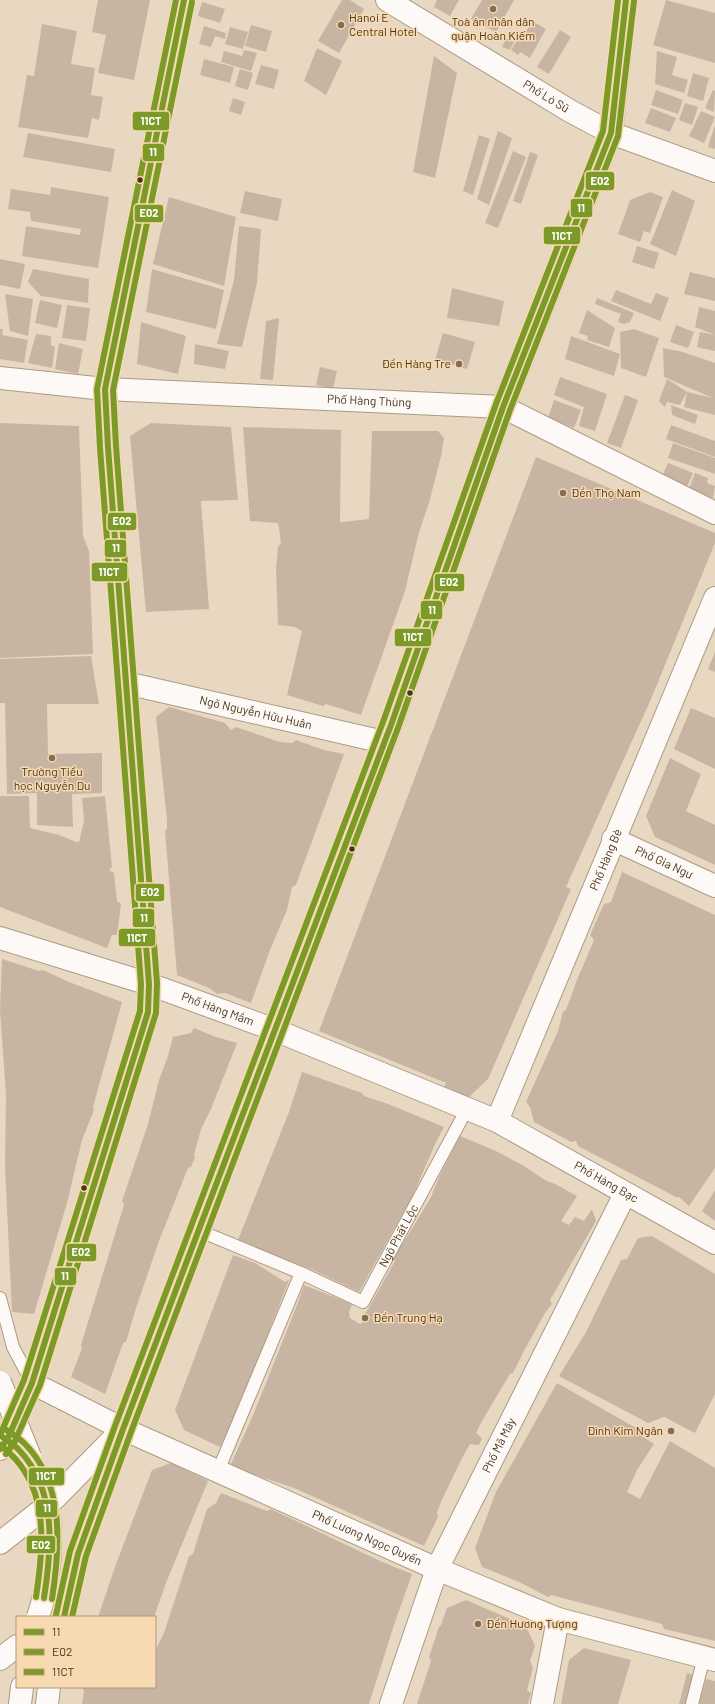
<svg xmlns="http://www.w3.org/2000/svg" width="715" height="1704" viewBox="0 0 715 1704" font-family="Barlow,sans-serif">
<rect width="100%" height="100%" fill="#e8d8c2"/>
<path fill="#c8b4a2" d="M98,0h52l-16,80 -36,-7 8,-38 -14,-3z
M342,0h8l14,9 -25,44 -21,-12z
M437,0h22l-9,16 -16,-9z
M482,0h32l-18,32 -25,-13z
M666,0l49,13v50l-62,-18z
M202,2l23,7 -5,14 -22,-7z
M532,21l14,8 -16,29 -10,-6 -2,3 -7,-5 6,-10 3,2z
M42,24l35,7 -6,33 24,4 -4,27 12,2 -4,23 -7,-2 -4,20 -70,-11 9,-52 7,1z
M251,25l21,6 -6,21 -21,-6z
M204,26l22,7 -1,6 -10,-3 -4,11 -12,-3z
M230,27l18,5 -5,17 -18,-5z
M560,30l11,7 -22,37 -12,-7z
M506,38l8,4 -4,8 -8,-3z
M317,48l25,13 -16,34 -22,-14z
M244,50l13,3 -6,18 -30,-9 3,-11 18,5z
M657,51l20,6 -5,18 16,5 -4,13 -29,-9z
M434,56l23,17 -22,105 -22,-6z
M204,59l30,8 -4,16 -30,-8z
M261,65l18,5 -5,19 -19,-5z
M240,69l13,4 -5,17 -13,-4z
M693,73l16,5 -6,23 -16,-5z
M656,90l27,10 -5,14 -27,-9z
M713,90l2,1 -1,21 -9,-4z
M233,98l12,4 -4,13 -12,-4z
M685,103l13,4 -6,18 -13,-5z
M651,108l25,10 -6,14 -25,-9z
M701,111l14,6 -11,26 -15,-7z
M715,125v24l-7,-2z
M498,131l14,7 -23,67 -12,-6z
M28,133l87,16 -4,23 -88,-15z
M479,135l11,4 -17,56 -10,-4z
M513,151l13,6 -28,71 -13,-5z
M530,152l8,3 -17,49 -8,-3z
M51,187l58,10 -11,71 -76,-12 4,-30 54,9 1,-6 -50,-8 -1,-9 -22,-3 3,-20 39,6z
M672,190l23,11 -19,55 -26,-12z
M245,191l37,8 -4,22 -38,-8z
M650,192l13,5 -13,36 -6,-2 -4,11 -22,-8 12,-34z
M169,197l67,20 -12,69 -71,-22z
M239,226l22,3 -4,54 -15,64 -25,-3 17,-64z
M637,246l22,7 -5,16 -22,-7z
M0,259l25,5 -5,25 -20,-4z
M33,269l56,10 -1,24 -47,-7 -13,-14z
M152,269l72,21 -8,39 -70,-17z
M690,272l25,6v23l-31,-7z
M452,288l52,13 -5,25 -52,-8z
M616,290l35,14 5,-11 13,5 -9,23 -49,-20z
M5,294l28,5 -5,37 -18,-5z
M597,298l37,15 -4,9 -6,2 -6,-2 3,-8 -26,-10z
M40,300l22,5 -5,23 -22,-5z
M67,305l23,3 -4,33 -24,-3z
M699,307l16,4v24l-20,-8z
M587,310l28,18 -6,19 -22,-7 1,-4 -9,-3z
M279,318l-6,62 -13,-1 6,-58z
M141,322l45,14 -8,38 -41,-10z
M676,325l18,7 -6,16 -18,-6z
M0,329h3l-1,6 26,5 -4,23 -24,-4z
M634,329l25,9 -13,39 -25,-9 -1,-36z
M700,332l15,3v16l-18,-4z
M443,333l32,9 -8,27 -32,-9z
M36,334l15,2v9l4,2 -3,21 -24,-5z
M571,336l49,18 -6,22 -49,-17z
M59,343l24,6 -5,25 -23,-5z
M195,344l34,7 -4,18 -31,-5z
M663,348l20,4 32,11v52l-31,-8 3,-15 26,6 -49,-21z
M320,367l17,4 -4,18 -17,-4z
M560,377l47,17 -12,37 -16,-5 5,-19 -30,-12z
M667,379l20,13 -7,13 -13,-3 -2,5 -6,-6z
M625,395l13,5 -17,48 -14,-5z
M554,400l27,10 -7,18 -26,-10z
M671,405l27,10 -3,9 -23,-9z
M0,423l79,3 4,110 6,15 4,103 -93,4z
M151,423l80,4 7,73 -37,1 8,108 -63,3 -16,-176z
M671,425l44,16v16l-49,-18z
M243,427l98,3 -1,92h2l27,-3 3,-88h66l6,7 -3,18 -12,47 -10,29 -14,59 -44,124 -35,-11 -3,2 -36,-11 15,-64 -7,-4 -17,-2 -2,-56 2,-22 3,-4 -2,-15 -1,-5 -28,-2z
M673,443l42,15v16l-47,-16z
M536,457l179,76v10l-64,156 -85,188 5,2 -83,190 -21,20 -24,-9 3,-7 -127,-52z
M668,463l25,10 -7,16 -25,-10z
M695,473l13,5 -1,5 8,3 -2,12 -24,-9z
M715,652v20l-7,-3z
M91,656l8,48h-52l1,50 54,-1v40l-30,1 1,33 -36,-2v-32l-30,1 -2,-91h-5v-44z
M169,707l56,16 6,7 5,-3 44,15 12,1 4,-3 28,10 20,4 -48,131 -4,2 -5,23 -17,40 -19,53 -26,-10 -8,1 -8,-6 -32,-13 -12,-144 2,-3v-8l-11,-103z
M691,708l24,10v51l-41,-20z
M670,758l31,16 -15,37 29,14v40l-60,-28 -9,-21z
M0,796h29l1,32 29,7 17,7h3l5,-21 -2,-23 23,-2 7,71 -3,3 5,3 3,28 4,3 -4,31h-5l-5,13 -107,-41z
M622,872l93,43v253l-26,38 -10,-9h-3l-98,-51 -2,-5 -5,1 -37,-20 -4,-15 -4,-5 32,-71 5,-19 3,-2 11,-30 17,-40 -4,-5 14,-31 7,-2z
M2,959l37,12 4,-1 26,12 53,20 -29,105 1,3 -12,30 -15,63 -33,111 -22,-2 -7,-145 1,-73 -6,-84z
M194,1028l22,9 21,6 -26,66 -10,20 -7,26 1,2 -4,10 -3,1 -29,73 -23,67 -10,34 -3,1 -18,51 -34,-17 11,-29 -1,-3 43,-140 -2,-4 26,-77 11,-44 8,-21 6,-22 18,-4z
M302,1072l60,21 2,3 24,8 56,23 -8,15 -23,53 -54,97 -46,-22 -75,-30 51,-128z
M460,1136l36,15 28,15 21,14 12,5 20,11 -16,25 8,4 6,-8 9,4 8,-12 4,12 -46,79 2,4 -7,9 -20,36 -12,24 -3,1 -28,47 -6,12 6,5 -3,7 -9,-1 -9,16 -20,42 -4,11 1,4 -14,29 -130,-58 -39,-13 -24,-11 23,-51 43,-108 7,-20 48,19 -3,9 1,5 10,6 3,-2 -2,-5 6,-6 28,-50 -1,-3 5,-10 8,-11 24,-40 9,-22z
M715,1190v31l-13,-10z
M652,1236l63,38v120l-20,39 -31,-16 -16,6 -89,-47 27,-44 35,-72 6,-1 11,-21z
M233,1255l22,8 30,19 4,-2 -45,116 -24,51 -36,-17 -9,-20z
M557,1383l86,49 -1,4 12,8 -17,26 -10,22 13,7 30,-58 45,27v173l-51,-12 -2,-5 -111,-29 -3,2 -29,-15 -37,-15 -7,-19 21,-56z
M171,1463l37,18 -42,102 -12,34h-56l18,-53 36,-94z
M221,1493l46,18 4,-2 109,52 32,13 -18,51 -25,79h-287l2,-13 -2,-4h73v-36l9,-18 25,-77 4,-2 14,-45 9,-6z
M466,1600l60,26 9,20 -5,15 3,7 -6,22 4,3 -3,11h-111l14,-43 -2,-4 10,-30 2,-2 6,-17z
M584,1648l47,12 -13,44h-57l8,-44z
M687,1673l9,2 -7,29h-10z
M706,1679l9,2v23h-16z"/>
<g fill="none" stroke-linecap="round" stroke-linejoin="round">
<defs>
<g id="lane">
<path id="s1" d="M200,1231l101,42 62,29 104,-193"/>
<path d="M0,1298l13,49 19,36"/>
<path d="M218,1471l83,-198"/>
<path d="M692,1704l12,-47"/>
</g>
<g id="street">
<path id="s2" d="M387,0l183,111 41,22 104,38"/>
<path id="s3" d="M126,683l258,59"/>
<path id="s4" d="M613,839l102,47"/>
<path id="s5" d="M0,938l149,46 126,46 222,91 218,122"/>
<path id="s6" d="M497,1121l218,-523"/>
<path id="s7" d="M32,1383l91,46 54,24 260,116 121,50 157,41"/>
<path d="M0,1449l8,-11 24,-55 116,-371 1,-28 -41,-537 -3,-58 79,-389"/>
<path d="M0,1543l48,-38 70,-71"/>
<path d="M64,1617l14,-63 45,-125 268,-704 112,-318"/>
<path d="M47,1704l2,-17"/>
<path id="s8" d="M391,1704l46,-135 188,-375"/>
<path d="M542,1704l16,-85"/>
</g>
<g id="secondary">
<path id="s9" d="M0,378l105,11 398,18 212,106"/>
<path d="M503,407l108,-274 15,-133"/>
</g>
<path id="primary" d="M0,1659l17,-13
M20,1704l2,-17"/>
</defs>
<use href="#lane" stroke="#ab9b83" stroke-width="14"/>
<use href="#street" stroke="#ab9b83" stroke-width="24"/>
<use href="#secondary" stroke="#ab9b83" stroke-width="24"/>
<use href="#primary" stroke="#ab9b83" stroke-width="24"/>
<use href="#lane" stroke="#fcf9f6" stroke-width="12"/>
<use href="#street" stroke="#fcf9f6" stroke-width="22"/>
<use href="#secondary" stroke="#fcf9f6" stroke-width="22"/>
<use href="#primary" stroke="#fcf9f6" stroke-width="22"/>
<defs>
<path id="primary-bridge" d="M0,1382l30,75
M0,1435c60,34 57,125 38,182"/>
</defs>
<use href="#primary-bridge" stroke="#ab9b83" stroke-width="24" stroke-linecap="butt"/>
<use href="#primary-bridge" stroke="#fcf9f6" stroke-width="22"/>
<defs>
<path id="bus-1" d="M0,1435c6,5 14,9 19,15 38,40 33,98 25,148
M0,1449l8,-11 24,-55 116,-371 1,-28 -41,-537 -3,-58 79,-389
M64,1617l14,-63 45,-125 268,-704 112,-318 108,-274 15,-133"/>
<path id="bus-2" d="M0,1445c50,37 44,97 36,152
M6,1454l9,-13 25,-56 116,-372 1,-30 -41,-537 -3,-56 79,-388
M72,1617l14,-61 45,-124 267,-704 112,-318 108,-274 16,-135"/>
<path id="bus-3" d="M5,1429c6,4 14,9 19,14 41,40 36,105 28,156
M0,1435l24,-55 116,-369 1,-27 -41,-536 -3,-59 79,-389
M56,1615l14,-64 45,-125 268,-704 113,-318 107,-273 15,-131"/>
</defs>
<use href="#bus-1" stroke="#f8dab2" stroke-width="9"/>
<use href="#bus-2" stroke="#f8dab2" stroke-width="9"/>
<use href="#bus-3" stroke="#f8dab2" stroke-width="9"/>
<use href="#bus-1" stroke="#7b9a27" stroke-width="6"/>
<use href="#bus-2" stroke="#7b9a27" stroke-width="6"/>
<use href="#bus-3" stroke="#7b9a27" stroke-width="6"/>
</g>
<g fill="#816e54" stroke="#f8dab2" stroke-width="1.5">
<circle cx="493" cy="9" r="4"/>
<circle cx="341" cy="25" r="4"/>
<circle cx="459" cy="364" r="4"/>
<circle cx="563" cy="493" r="4"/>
<circle cx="52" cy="758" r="4"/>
<circle cx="365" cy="1318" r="4"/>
<circle cx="671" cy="1431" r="4"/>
<circle cx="478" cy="1624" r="4"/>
</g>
<g fill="#493519" stroke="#f8dab2" stroke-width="1.5">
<circle cx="140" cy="180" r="3.5"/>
<circle cx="410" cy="693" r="3.5"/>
<circle cx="352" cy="849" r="3.5"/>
<circle cx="84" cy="1188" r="3.5"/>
</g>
<g text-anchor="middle" stroke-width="3" stroke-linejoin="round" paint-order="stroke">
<g font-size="12" fill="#493519" stroke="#f8dab2" text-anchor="start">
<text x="349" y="22">Hanoi E<tspan x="349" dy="14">Central Hotel</tspan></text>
<text x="493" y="26" text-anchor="middle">Toà án nhân dân<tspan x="493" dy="14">quận Hoàn Kiếm</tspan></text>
<text x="451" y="368" text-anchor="end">Đền Hàng Tre</text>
<text x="571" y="497">Đền Thọ Nam</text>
<text x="52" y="776" text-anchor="middle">Trường Tiểu<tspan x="52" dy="14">học Nguyễn Du</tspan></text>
<text x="373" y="1322">Đền Trung Hạ</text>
<text x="663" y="1435" text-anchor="end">Đình Kim Ngân</text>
<text x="486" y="1628">Đền Hương Tượng</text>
</g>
<g font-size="12" fill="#493519" stroke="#f8dab2">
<text dy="4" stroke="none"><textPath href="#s2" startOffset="186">Phố Lò Sũ</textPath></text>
<text dy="4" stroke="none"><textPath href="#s9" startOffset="370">Phố Hàng Thùng</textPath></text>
<text dy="4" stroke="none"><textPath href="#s3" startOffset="133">Ngõ Nguyễn Hữu Huân</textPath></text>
<text dy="4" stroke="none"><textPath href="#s6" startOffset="283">Phố Hàng Bè</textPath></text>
<text dy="4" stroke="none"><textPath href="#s4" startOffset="56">Phố Gia Ngư</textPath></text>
<text dy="4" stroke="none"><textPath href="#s5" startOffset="229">Phố Hàng Mắm</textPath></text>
<text dy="4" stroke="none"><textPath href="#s5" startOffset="655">Phố Hàng Bạc</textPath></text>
<text dy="4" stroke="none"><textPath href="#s1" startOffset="253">Ngõ Phất Lộc</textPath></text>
<text dy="4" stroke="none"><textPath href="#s8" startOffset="281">Phố Mã Mây</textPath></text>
<text dy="4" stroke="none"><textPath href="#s7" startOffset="369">Phố Lương Ngọc Quyến</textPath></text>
</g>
</g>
<g stroke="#f8dab2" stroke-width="1.5">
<rect x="132" y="111" width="38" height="20" rx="4" fill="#7b9a27"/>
<rect x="142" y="143" width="23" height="19" rx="4" fill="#7b9a27"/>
<rect x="585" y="171" width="30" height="20" rx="4" fill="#7b9a27"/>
<rect x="570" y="198" width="23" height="20" rx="4" fill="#7b9a27"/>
<rect x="134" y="204" width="30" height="19" rx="4" fill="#7b9a27"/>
<rect x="543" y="226" width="38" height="19" rx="4" fill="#7b9a27"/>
<rect x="107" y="512" width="30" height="19" rx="4" fill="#7b9a27"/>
<rect x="104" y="539" width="23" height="19" rx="4" fill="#7b9a27"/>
<rect x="91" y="562" width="37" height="20" rx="4" fill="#7b9a27"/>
<rect x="434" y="573" width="31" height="19" rx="4" fill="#7b9a27"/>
<rect x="420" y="600" width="23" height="20" rx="4" fill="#7b9a27"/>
<rect x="394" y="628" width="38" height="19" rx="4" fill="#7b9a27"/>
<rect x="135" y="883" width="30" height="19" rx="4" fill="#7b9a27"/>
<rect x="132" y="908" width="23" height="20" rx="4" fill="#7b9a27"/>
<rect x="118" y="928" width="38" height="19" rx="4" fill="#7b9a27"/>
<rect x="66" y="1243" width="31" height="19" rx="4" fill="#7b9a27"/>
<rect x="54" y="1267" width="23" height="19" rx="4" fill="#7b9a27"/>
<rect x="28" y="1467" width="37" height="19" rx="4" fill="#7b9a27"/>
<rect x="35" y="1499" width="23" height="19" rx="4" fill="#7b9a27"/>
<rect x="26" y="1535" width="30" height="19" rx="4" fill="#7b9a27"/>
</g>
<g font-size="11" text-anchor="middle" font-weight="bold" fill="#fff">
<text x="151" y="125">11CT</text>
<text x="153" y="156">11</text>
<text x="600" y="185">E02</text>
<text x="581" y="212">11</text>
<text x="149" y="217">E02</text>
<text x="562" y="240">11CT</text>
<text x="122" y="525">E02</text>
<text x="116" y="552">11</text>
<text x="109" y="576">11CT</text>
<text x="449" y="586">E02</text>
<text x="432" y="614">11</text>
<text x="413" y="641">11CT</text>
<text x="150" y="896">E02</text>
<text x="144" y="922">11</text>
<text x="137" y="942">11CT</text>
<text x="81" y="1256">E02</text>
<text x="65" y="1280">11</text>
<text x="46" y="1480">11CT</text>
<text x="47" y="1512">11</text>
<text x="41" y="1549">E02</text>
</g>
<rect x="16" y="1616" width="140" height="72" fill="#f8dab2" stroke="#b29875"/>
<rect x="24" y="1629" width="20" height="6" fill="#7b9a27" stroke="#b29875"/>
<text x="52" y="1636" font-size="12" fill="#493519">11</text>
<rect x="24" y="1649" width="20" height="6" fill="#7b9a27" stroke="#b29875"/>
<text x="52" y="1656" font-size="12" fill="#493519">E02</text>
<rect x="24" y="1669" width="20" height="6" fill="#7b9a27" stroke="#b29875"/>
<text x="52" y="1676" font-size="12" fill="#493519">11CT</text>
</svg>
